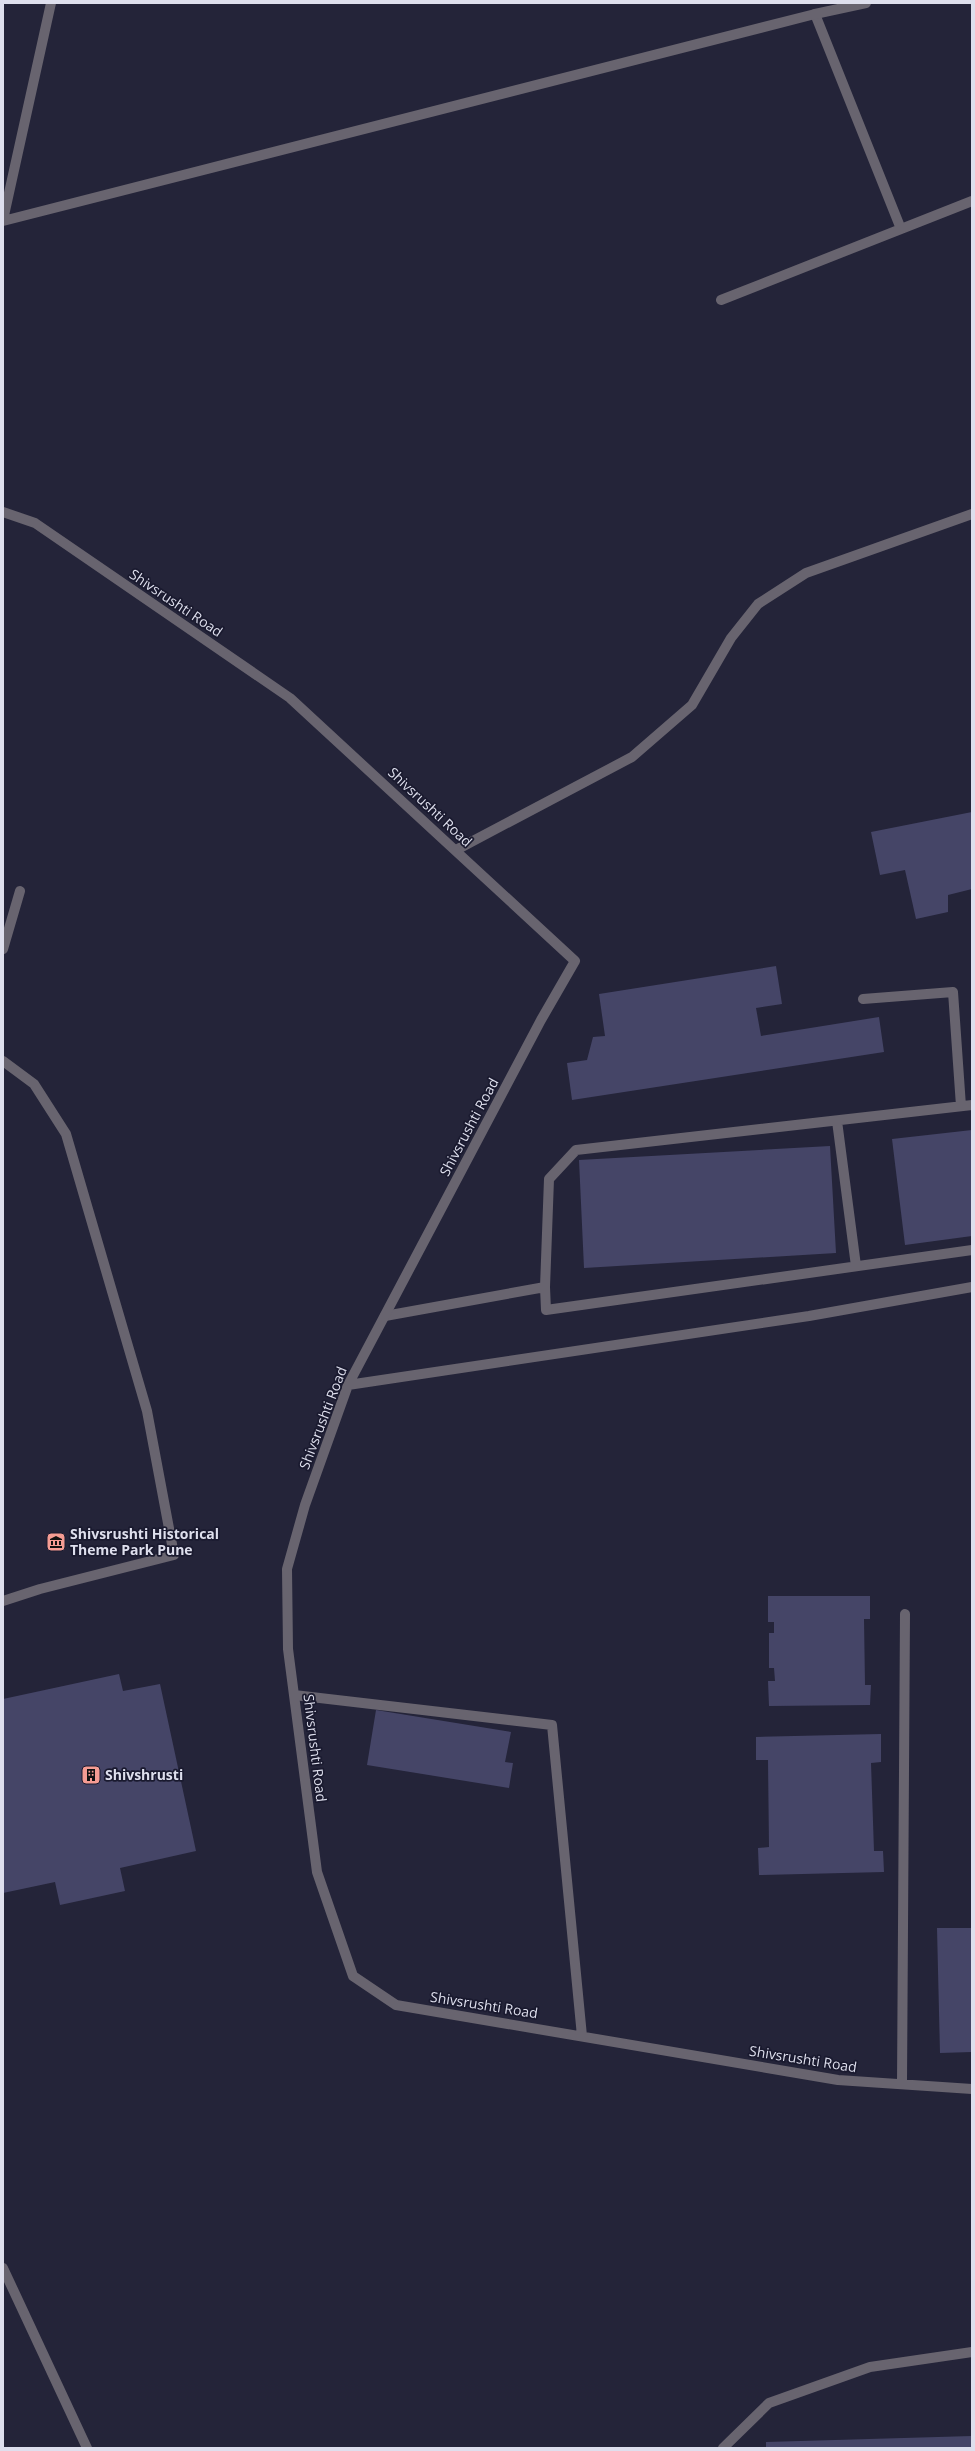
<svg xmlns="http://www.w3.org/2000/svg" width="975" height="2451" viewBox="0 0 975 2451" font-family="'Open Sans',sans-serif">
<rect width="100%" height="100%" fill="#242439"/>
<path fill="#454567" d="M972,812v77l-24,6v17l-32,7 -11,-49 -25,5 -9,-43z
M776,966l6,38 -26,4 5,28 118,-19 5,35 -312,48 -5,-37 20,-3 6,-23 12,-1 -6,-42z
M972,1130v106l-67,9 -13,-106z
M830,1146l6,107 -252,15 -5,-108z
M768,1596h102v23h-6l1,66h6l-1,20 -101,1 -1,-25h7l-1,-13h-5v-35h5v-11h-6z
M119,1674l4,17 37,-7 36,167 -76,17 5,23 -65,14 -5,-23 -52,11v-194z
M376,1710l135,22 -6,30 8,1 -4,25 -142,-23z
M881,1734v28l-10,1 3,88h9l1,21 -125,3 -1,-27 11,-1 -1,-87h-12v-23z
M937,1928h35v124l-32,1z
M972,2436v12h-206v-6z"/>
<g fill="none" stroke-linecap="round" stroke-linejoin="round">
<path stroke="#68646f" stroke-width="10" d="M815,14l86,215
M721,300l251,-99
M456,850l176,-93 60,-52 39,-67 27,-34 48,-31 166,-59
M3,949l17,-58
M863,999l90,-7 8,114
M3,1061l31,23 32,50 81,277 27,144 -134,34 -37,12
M837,1121l19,145
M545,1287l1,23 426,-60
M385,1316l160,-29 4,-108 27,-29 396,-45
M3,2268l84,180
M723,2448l46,-45 101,-36 102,-15"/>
<path stroke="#68646f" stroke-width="10" d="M3,220l48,-217
M3,221l812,-207 51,-11
M3,512l32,11 255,175 285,263 -34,59 -193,365 -43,120 -18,64 1,80 29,223 36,104 43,29 442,75 134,9
M348,1385l461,-69 163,-29
M294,1695l258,30 30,311
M902,2084l3,-470"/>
</g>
<defs>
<symbol id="museum-square" viewBox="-11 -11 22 22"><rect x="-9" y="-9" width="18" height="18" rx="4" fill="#f59c93" stroke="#1a1a2f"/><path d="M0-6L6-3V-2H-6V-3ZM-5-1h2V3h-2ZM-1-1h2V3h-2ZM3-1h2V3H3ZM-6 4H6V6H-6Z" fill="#111"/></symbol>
<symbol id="building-square" viewBox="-11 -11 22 22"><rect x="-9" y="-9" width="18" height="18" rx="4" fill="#f59c93" stroke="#1a1a2f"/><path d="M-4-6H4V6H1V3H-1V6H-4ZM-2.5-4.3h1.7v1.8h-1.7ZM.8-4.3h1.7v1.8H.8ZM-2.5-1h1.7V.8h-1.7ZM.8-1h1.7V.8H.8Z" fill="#111"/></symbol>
</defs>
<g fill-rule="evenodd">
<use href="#museum-square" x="45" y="1531" width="22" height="22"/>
<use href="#building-square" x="80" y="1764" width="22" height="22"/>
</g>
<g text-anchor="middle" stroke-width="3.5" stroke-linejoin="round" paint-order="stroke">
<g font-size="14" fill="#dedfed" stroke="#1a1a2f">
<text transform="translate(176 603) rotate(34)" y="5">Shivsrushti Road</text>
<text transform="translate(430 807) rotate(43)" y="5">Shivsrushti Road</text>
<text transform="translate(469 1127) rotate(-62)" y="5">Shivsrushti Road</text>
<text transform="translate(323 1418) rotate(-69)" y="5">Shivsrushti Road</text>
<text transform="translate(315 1748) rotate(83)" y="5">Shivsrushti Road</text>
<text transform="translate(484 2005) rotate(9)" y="5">Shivsrushti Road</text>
<text transform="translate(803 2059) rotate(9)" y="5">Shivsrushti Road</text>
</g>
<g font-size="14" font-weight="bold" fill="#dedfed" stroke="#1a1a2f" text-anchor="start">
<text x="70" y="1539">Shivsrushti Historical<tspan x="70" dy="16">Theme Park Pune</tspan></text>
<text x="105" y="1780">Shivshrusti</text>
</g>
</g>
<rect width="975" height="2451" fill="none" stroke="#dedfed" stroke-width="8"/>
</svg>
